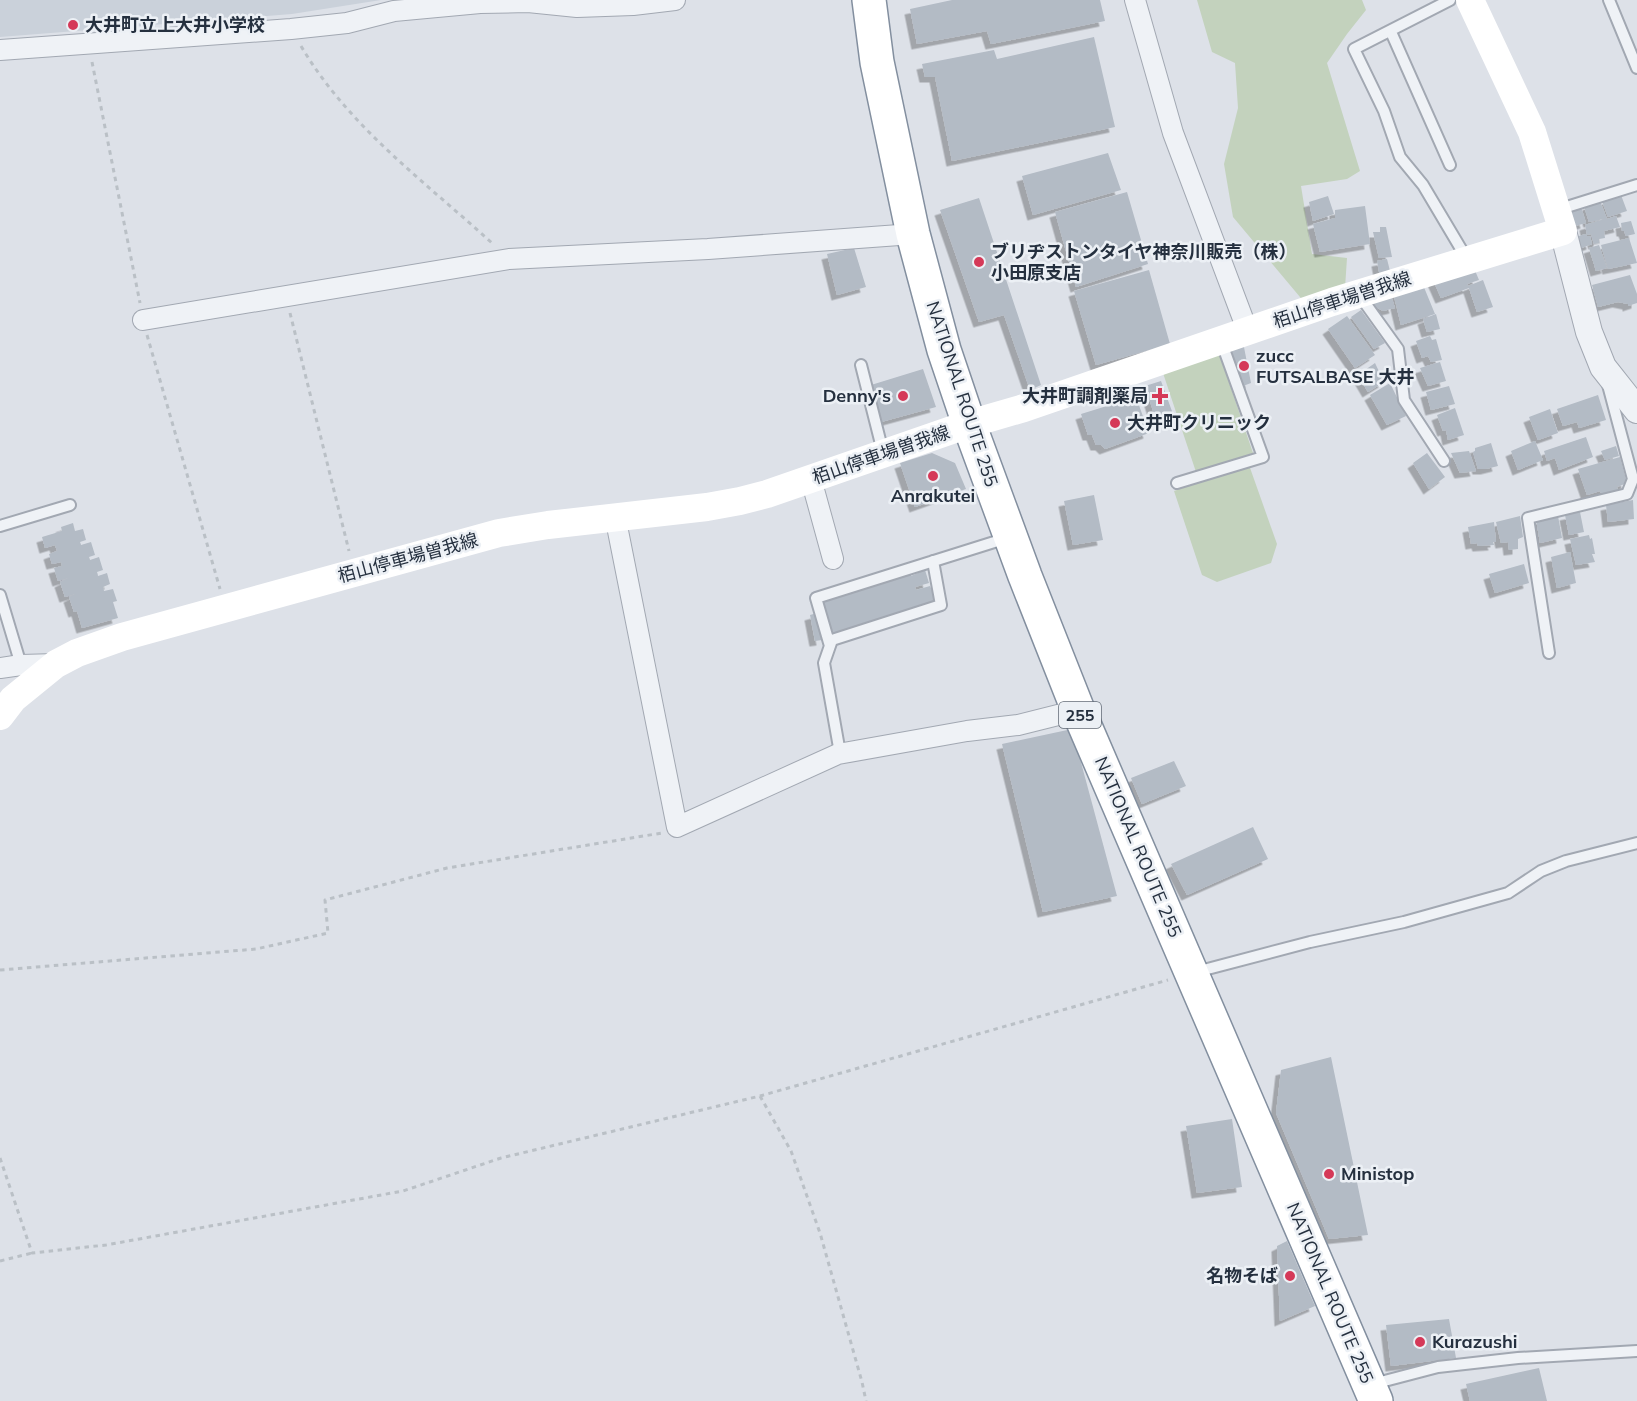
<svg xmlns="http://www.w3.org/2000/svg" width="1637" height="1401" viewBox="0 0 1637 1401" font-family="Mulish,'Noto Sans JP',sans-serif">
<defs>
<filter id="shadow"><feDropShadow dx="-5.5" dy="5.5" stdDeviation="0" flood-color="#0004"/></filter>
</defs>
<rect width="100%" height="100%" fill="#dde1e8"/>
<path fill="#cad1da" d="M0,0h381l-89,14 -292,23z"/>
<path fill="#c3d2bd" d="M1197,0h165l4,10 -19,24 -20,29 33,108 -13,8 -46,7 11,68 35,4 -2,30 -40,15 -72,-86 -9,-53 14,-56 -3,-45 -23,-11z
M1218,350l35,103 -57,19 -34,-102z
M1249,465l28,79 -6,19 -54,19 -15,-7 -28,-84z"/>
<path fill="#b3bbc5" filter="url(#shadow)" d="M952,0h148l5,21 -114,23 -4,-13 -70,13 -7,-35z
M1094,37l21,90 -163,34 -17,-84h-10l-3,-13 72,-14 3,9z
M1108,153l13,37 -88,25 -11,-39z
M1127,192l21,72 -72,23 -21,-75z
M1621,195l6,16 -19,6 -6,-16z
M1328,196l6,18 -21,7 -4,-19z
M979,198l62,187 -11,5 -26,-75 -25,7 -39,-112z
M1600,201l7,18 9,-3 4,11 -16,4 1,7 -6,1v4l-5,1 -3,-10 -4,1 -2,-10 19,-6 -15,3 -5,-16z
M1365,206l5,38 -50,8 -7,-28 22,-6v-8z
M1581,207l5,16 -11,3 -6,-15z
M1631,221l4,13 -9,2 -2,-5h-2l-1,-8z
M1380,227h6l6,30 -13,1 -6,-26h7z
M1586,234l1,2h3l2,8 -13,5 -4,-12z
M1629,238l8,25 -29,6 -7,-24z
M1599,245l8,23 -11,3 -7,-23z
M854,248l12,39 -29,8 -10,-41z
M1387,259l4,16 -11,2 -3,-16z
M1471,261l8,19 -12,4 1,2 15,-6 10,27 -16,5 -8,-24 -28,10 -11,-25z
M1149,270l21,74 -74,21 -22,-74z
M1630,275l7,19v9l-9,3v-2l-10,-2 -20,5 -6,-22z
M1421,280l14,34 -34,11 -9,-37z
M1389,289l6,19 -12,3 -9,-5 -2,-14z
M1361,310l24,33 -11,6 -23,-32z
M1436,314l4,15 -13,3 -4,-13z
M1347,316l28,39 -20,13 -27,-39z
M1430,336l2,4 4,-1 6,21 -11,2 -3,-6 -6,2 -6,-17z
M1243,342l8,41 -8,3 -14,-38z
M1440,362l6,19 -18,5 -8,-18z
M1375,363l9,19 -16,10 -10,-17z
M923,369l13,38 -55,15 -10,-37z
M1161,381l12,33 -17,6 -11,-34z
M1390,383l16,33 -19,9 -17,-30z
M1449,386l6,18 -24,6 -5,-18z
M1598,395l8,25 -27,8 -2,-6 -14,4 -6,-17z
M1136,397l13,36 -44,16 -4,-4h-5l-4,-10h-4l-7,-21z
M1455,408l9,27 -16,5 -2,-10 -3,1 -6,-16z
M1550,409l8,24 -20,7 -9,-23z
M1586,437l7,20 -34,13 -4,-12 -8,3 -3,-10z
M1535,441l8,19 -25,10 -7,-19z
M1491,443l7,23 -12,3h-8l-5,-17 2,-1v-3z
M1616,446l3,10 -14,4 -4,-9z
M1469,451l7,20 -16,2 -9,-20z
M932,453l23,10 11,26 -51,18 -15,-44z
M1427,453l18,24 -16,12 -16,-26z
M1620,457l7,26 -10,4 1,4 -16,4 -2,-4 -13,4 -9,-26z
M1094,495l9,45 -30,5 -9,-44z
M1633,500l1,19 -26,3 -2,-17z
M1580,512l4,20 -15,3 -4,-20z
M1520,516l3,21 -5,2v10l-9,1 -1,-8 -7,1 -5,-21z
M1558,516l4,22 -22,5 -4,-24z
M1494,522l2,20h-3l1,3 -16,1 -1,-3 -6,1 -3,-17z
M73,523l2,8 8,-2 3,11 -6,2 1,3 10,-3 4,13 -6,2 1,3 9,-3 4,13 -6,2 1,4 9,-3 3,11 -7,3 1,4 9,-2 4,12 -4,1 5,16 -36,10 -5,-17 -3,1 -5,-15 6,-3 -10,3 -5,-15 8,-4 -10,3 -4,-13 8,-2 -1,-4 -9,2 -3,-10 8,-3 -2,-6 -10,3 -3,-11 20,-6 -1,-4z
M1589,535l1,4 2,-1 3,16h-3l3,8 -19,3 -6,-26z
M1570,552l6,31 -19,5 -6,-31z
M1524,564l5,19 -34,10 -6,-19z
M925,570l4,13 -14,4 1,3 14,-4 6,14 -102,33 -9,-14 3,-1 -6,-17 89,-28v3z
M817,613l5,27 -7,1 -5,-26z
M1072,729l45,167 -74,16 -41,-168z
M1174,761l12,25 -44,18 -11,-26z
M1253,827l15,32 -81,36 -16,-31z
M1331,1057l37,178 -39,4 -53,-126 5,-43z
M1232,1119l10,68 -45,6 -11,-67z
M1287,1241l28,65 -35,15 -3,-75z
M1449,1319l7,39 -65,8 -5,-41z
M1539,1368l8,33h-77l-4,-17z"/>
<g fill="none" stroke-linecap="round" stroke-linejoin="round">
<defs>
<path id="service" d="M1450,0l-96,49 30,62 16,46 23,28 44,74
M1609,0l28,68
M1391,32l59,133
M1557,210l80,-25
M1360,296l38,53 6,51 40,61
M861,365l22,87
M1177,483l86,-26 -42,-116
M0,526l70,-21
M0,595l21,70
M830,646l-14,-48 191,-60
M1549,653l-21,-135 99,-24 6,-15 -25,-94
M840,753l-16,-90 8,-23 109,-35 -8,-44
M1196,972l114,-30 94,-20 104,-29 33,-22 25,-10 71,-18
M1373,1384l65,-17 80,-9 119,-7"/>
<path id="minor" d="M1135,0l38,133 75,199
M0,50l291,-21 56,-6 47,-12 86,-8 48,-1 49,5 56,-2 42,-5
M143,320l366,-61 199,-10 205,-15
M811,479l22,80
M615,516l62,311 161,-73 129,-23 51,-6 60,-15
M0,668l21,-3 35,-1"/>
<path id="tertiary" d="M1563,231l26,101 14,35 34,43"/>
<path id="trunk" d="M869,0l8,62 36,172 31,116 25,74 56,152 53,134 298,691"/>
</defs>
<use href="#service" stroke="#a2a8b2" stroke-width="14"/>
<use href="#minor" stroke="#a2a8b2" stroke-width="22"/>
<use href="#tertiary" stroke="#a2a8b2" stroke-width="28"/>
<use href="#trunk" stroke="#838f9f" stroke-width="36"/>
<path stroke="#bac0c6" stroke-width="3" stroke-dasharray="4.5 4.5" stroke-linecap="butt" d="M301,46c47,80 124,136 191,197
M92,62l48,241
M290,313l59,238
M147,335l73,254
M0,970l256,-21 72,-16 -3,-33 122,-32 215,-35
M760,1096l31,55 29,82 42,149 4,19
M0,1158l32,95 74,-8 297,-54 98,-33 259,-62 408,-116
M0,1261l32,-8"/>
<use href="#service" stroke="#eff2f6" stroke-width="10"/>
<use href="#minor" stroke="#eff2f6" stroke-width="20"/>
<use href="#tertiary" stroke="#eff2f6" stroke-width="26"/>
<path stroke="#fff" stroke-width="28" d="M0,716l13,-17 43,-35 21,-11 45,-16 377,-104 49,-8 159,-18 33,-6 27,-7 202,-70 55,-16 308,-106 231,-71 -31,-99 -62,-132"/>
<use href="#trunk" stroke="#fff" stroke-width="33"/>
</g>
<g fill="#d53958" stroke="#ecf0f5" stroke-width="2">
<circle cx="73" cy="25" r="6"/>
<circle cx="979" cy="262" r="6"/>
<circle cx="1244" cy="366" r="6"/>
<circle cx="903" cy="396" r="6"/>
<path d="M1157 387h6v6h6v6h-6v6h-6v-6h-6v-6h6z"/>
<circle cx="1115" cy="423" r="6"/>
<circle cx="933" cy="476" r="6"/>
<circle cx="1329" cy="1174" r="6"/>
<circle cx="1290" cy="1276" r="6"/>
<circle cx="1420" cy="1342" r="6"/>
</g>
<g text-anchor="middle" stroke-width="5" stroke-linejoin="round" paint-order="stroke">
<rect fill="#ecf0f5" stroke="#616a76" stroke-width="1.5" x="1059" y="702" width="42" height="26" rx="4.5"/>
<g font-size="16" font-weight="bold" fill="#25303f">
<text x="1080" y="721">255</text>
</g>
<g font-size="18" font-weight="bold" fill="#25303f" stroke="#ecf0f5" text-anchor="start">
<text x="85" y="31">大井町立上大井小学校</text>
<text x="991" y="258">ブリヂストンタイヤ神奈川販売（株）<tspan x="991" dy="21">小田原支店</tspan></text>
<text x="1256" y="362">zucc<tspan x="1256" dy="21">FUTSALBASE 大井</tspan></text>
<text x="891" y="402" text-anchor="end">Denny's</text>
<text x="1148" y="402" text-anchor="end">大井町調剤薬局</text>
<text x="1127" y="429">大井町クリニック</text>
<text x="933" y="502" text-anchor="middle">Anrakutei</text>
<text x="1341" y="1180">Ministop</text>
<text x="1278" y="1282" text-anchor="end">名物そば</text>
<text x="1432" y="1348">Kurazushi</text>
</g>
<g font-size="18" fill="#25303f" stroke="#ecf0f5">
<text transform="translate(1342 300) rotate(-18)" y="6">栢山停車場曽我線</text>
<text transform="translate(962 394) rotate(72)" y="6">NATIONAL ROUTE 255</text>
<text transform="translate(881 455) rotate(-19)" y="6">栢山停車場曽我線</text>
<text transform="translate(408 558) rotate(-15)" y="6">栢山停車場曽我線</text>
<text transform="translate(1138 847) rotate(67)" y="6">NATIONAL ROUTE 255</text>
<text transform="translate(1330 1293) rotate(67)" y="6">NATIONAL ROUTE 255</text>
</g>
</g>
</svg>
